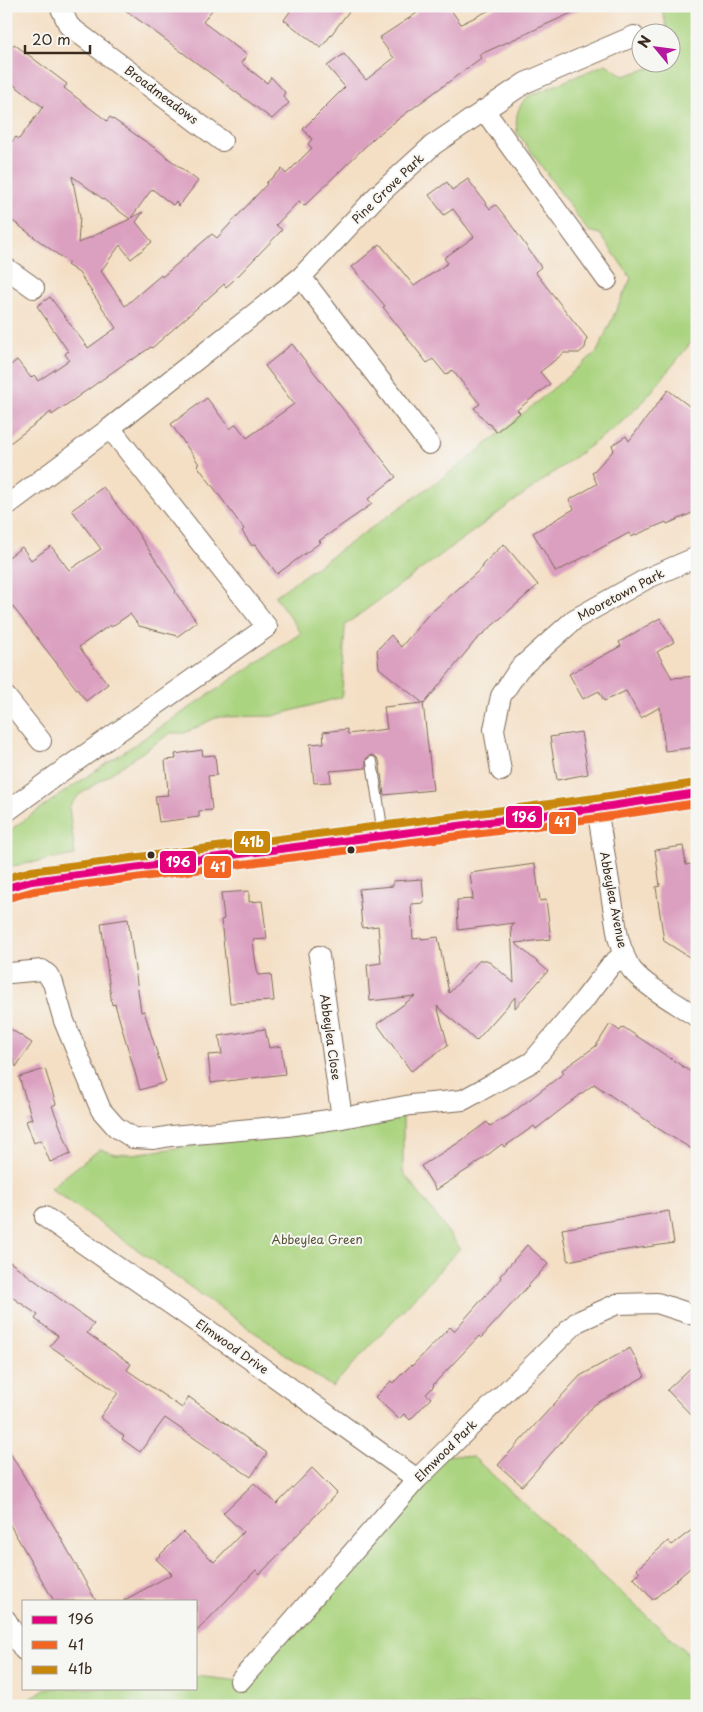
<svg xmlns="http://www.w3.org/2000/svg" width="703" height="1712" viewBox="0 0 703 1712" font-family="'Playpen Sans',sans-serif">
<rect width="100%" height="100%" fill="#f6f6f2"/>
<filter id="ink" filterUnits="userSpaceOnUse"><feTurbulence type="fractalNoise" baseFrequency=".02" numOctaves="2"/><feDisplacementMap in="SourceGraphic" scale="10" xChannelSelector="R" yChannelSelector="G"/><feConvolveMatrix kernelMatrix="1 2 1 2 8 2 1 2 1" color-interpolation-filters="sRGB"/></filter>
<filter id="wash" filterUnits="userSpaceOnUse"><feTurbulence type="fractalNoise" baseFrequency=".0096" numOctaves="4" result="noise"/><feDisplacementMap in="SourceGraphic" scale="20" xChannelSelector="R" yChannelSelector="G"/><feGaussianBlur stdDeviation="1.12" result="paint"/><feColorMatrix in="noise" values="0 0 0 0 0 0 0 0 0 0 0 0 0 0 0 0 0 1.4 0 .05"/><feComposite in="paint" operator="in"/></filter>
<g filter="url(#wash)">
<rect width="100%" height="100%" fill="#f4dfc5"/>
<path fill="#abd480" stroke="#737f4f" d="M661,6h36v329l-54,67 -26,24 -272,199 -3,72 -69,19 -56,1 -32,16h-14l-92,62 -10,12 6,48 -69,12v-34l58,-41 237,-159 -26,-37 191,-135 131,-109 34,-74 -31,-44 -12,-3 -71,-99c-2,-15 0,-24 10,-35l79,-33 18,12 41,-13 5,-1 1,-1 4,-2 -4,-16 -1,-11h-2z
M403,1117v55l57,76 -128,139 -282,-199 50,-39 15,5h18z
M442,1454l31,3 224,205v44h-678l27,-18h150v-12l44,5z"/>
<g id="blocks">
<path fill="#db9fc0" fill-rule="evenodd" d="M120,6h95l-12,16 44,33 -6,8 26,20 4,-6 14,15 -2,4 6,7 -17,16z
M294,6h59l-32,42 -37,-28z
M412,6h36l13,18 37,-18h89l-108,49 2,3 -80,59 -26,20 -71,69 -5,-5 -23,24 6,5 -48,50 -8,7 -2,-3 -72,64 -1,-1 -19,13 -1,-1 -79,56 -1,-3 -45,34v-77l11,-9 14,18 3,-3 4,6 31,-21 -4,-6 3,-3 -31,-45 13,-9 38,51 28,-20 -37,-55 -12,-8 2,-2 -63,-47v-68l10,-11 3,2 24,-32 -37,-28v-25l8,-10 53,40 -3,4 43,33 3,-4 45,31 43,33 -19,25 -3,-4 -3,3 -21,-16 -21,29 12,-6 -7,10 16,20 -21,17 -11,-14 -19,26 24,35 36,-31 1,2 50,-43 5,4 50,-54 -1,-1 16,-14 4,5 26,-26 -4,-4 4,-5 -9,-10 42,-42 -18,-21 17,-12 22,26 28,-22 -15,-20 38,-25zM72,176l58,43 -52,24 2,-26z
M468,179l22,30 6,-4 11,14 34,48 -6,5 52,66 -2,10 -6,5h-15l-24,19 10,12 -33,26 3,3 -24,19 -7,-9 -1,1 -14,-16 6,-4 -28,-34 -6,5 -13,-16 -6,4 -44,-56 2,-1 -33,-39 28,-23 34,42 34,-23 -4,-5 30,-21 -21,-28 -9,6 -15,-20 18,-13 5,8z
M292,344l104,133 -28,22 4,5 -53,37 2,1 -44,32 -22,-30 -3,2 -10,-15 2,-2 -47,-64 2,-1 -28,-40 36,-26 23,31 6,-5 11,14 47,-34 -29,-38z
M668,390l29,22v99l-30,13 -1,-2 -35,15 -2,-4 -73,39 -23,-39 41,-24 -5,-9 28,-16 -5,-11 22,-23 -2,-5 14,-9 3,5z
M103,487l32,42 41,62 -1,1 22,30 -19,14 -39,-10 -9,-12 -19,13 -1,-2 -31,22 29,37 -22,17 -80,-103v-39l16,-12 9,13 20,-14 18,24 32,-21 -29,-39z
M504,544l34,41 -63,56 -51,63 -45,-36 -2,-18 14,-15 10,12 26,-31 56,-49 -1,-2z
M660,618l14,24 -17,10 15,26 25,-2v71l-32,4 -5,-44 -19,11 -15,-27 -22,10 -5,-10 -16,8 -14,-25 52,-28 -2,-4z
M423,703l10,87 -49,5 -5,-35 -4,-4 -4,-1 -5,4v9l-36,3 1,11 -17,1 -4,-39 14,-1 -1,-11 24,-3 1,5 39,-5 -3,-22z
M581,732l7,42 -31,6 -7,-43z
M202,750l1,6 12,-1 2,20 -9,1 4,34 -13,1v6l-40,5 -4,-26 13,-1 -1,-4h1l-3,-31 11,-1 -1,-5z
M683,846l3,19 11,-2v99l-33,-21 -8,-54 4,-1 -5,-36z
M535,864l5,37 6,-1 5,39 -36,4 33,28 -33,37v-11l-39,44 -39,-35 11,39 -37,26 -34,-47 38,-28 -45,5 -3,-36 14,-2 -3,-37 -16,2 -3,-39 34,-3v-5l29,-2 2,24 -13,1 2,35 9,-1v1l16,-2 11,56 31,-33h7l27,23 -3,-56 3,-4 -56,7 -1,-30 16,-1 -3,-26z
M249,891v11l13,-1 5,38 -14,1 2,18 3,17 13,-1 3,27 -44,2 -9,-83 3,-1 -3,-26z
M128,919l13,93 3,-1 22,71 -26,8 -25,-86 -3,1 -11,-82z
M610,1024l10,7 3,-4 74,49v76l-35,-21 -68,-47 -58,45 -2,-3 -30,21 -2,-3 -29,22 -37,24 -15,-24 37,-23 29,-21 3,4 18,-10 56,-43 -2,-3 34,-24z
M6,1026l26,17 -16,24 -10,-32z
M265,1029l4,19 12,-2 4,28 -74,9 -3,-28 14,-1 -3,-18z
M45,1069l11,35 -4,2 19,48 -21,8 -9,-22 -7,3 -8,-22 6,-2 -13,-42z
M669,1211l5,32 -61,9 -45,9 -6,-32z
M527,1245l21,19 -67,74 -2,-2 -46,49 1,1 -8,8 5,4 -21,22 -6,-6 -5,5 -24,-22 16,-16 2,2 18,-18 1,1 38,-39 4,4 47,-53 -1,-2z
M6,1259l88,65 -7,9 44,31 -4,6 55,38 7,-11 78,56 -16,24 -86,-59 -25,34 -18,-13 2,-3 -24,-19 18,-24 -68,-47 8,-10 -23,-17 3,-4 -32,-22z
M630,1348l15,28 -51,29 -72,81 -24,-21 82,-89z
M697,1362v59l-30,-31z
M6,1446l55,92 35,63h-42l-48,-83z
M312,1468l25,25 -77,81 -4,-4 -60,62v-31h-73l49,-27 -16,-15 27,-27 31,30 29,-30 -20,-19 31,-30 23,21z
M697,1526v36l-44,38 -20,-23 7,-5 -3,-3 31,-28 4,4z"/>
</g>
</g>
<g filter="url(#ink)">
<use href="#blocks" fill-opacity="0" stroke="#7c6958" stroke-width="1"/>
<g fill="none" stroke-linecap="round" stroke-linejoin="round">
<defs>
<path id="service" d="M372,762l11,72"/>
<path id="minor" d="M60,6l9,20 153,115
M484,110l123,170
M6,268l28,20
M301,277l128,167
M6,506l104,-78 191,-151 75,-80 57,-52 92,-62 109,-47
M6,697l35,44
M501,771l-7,-42 7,-33 18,-27 56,-50 73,-41 49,-21
M597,808l21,129c3,11 7,24 14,33 14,17 46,34 65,47
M6,812l49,-36 212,-149 -157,-199
M319,956l23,162
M10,973l32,-3 6,5 5,8 11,38 37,89 15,17 17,11 21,1 17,-3 116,-10 55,-8 69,-13 52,-5 69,-38 52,-62 27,-35 13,-11
M45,1217l202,140 170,122
M6,1620l18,30
M240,1681l177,-202 160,-157 40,-18 40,-1 40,13"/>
<path id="secondary" d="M6,888l26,-7 54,-7 511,-66 100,-15"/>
</defs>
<use href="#service" stroke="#7c6958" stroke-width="12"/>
<use href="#minor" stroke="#7c6958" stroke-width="22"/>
<use href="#secondary" stroke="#7c6958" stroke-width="30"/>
<use href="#service" stroke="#fff" stroke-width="10"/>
<use href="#minor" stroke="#fff" stroke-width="20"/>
<use href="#secondary" stroke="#fce6c4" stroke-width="28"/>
<defs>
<path id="bus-1" d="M6,888l26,-7 565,-73 100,-15"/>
<path id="bus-2" d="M9,898l25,-7 564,-73 99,-15"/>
<path id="bus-3" d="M6,878l25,-7 565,-73 100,-15"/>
</defs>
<use href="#bus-1" stroke="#f6f6f2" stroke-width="11"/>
<use href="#bus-2" stroke="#f6f6f2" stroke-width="11"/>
<use href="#bus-3" stroke="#f6f6f2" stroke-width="11"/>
<use href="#bus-1" stroke="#e5007d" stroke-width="8"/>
<use href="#bus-2" stroke="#f26522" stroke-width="8"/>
<use href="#bus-3" stroke="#c88708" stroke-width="8"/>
</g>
</g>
<g fill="#3b2a1e" stroke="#f6f6f2" stroke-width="2">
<circle cx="351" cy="850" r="4.5"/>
<circle cx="151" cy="855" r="4.5"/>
</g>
<g text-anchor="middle" stroke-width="4" stroke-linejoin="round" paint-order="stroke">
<g font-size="12" fill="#3b2a1e" stroke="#f6f6f2">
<text transform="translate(161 95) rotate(37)" y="4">Broadmeadows</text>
<text transform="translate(388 189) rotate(-44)" y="4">Pine Grove Park</text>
<text transform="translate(621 595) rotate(-28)" y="4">Mooretown Park</text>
<text transform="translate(613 900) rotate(79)" y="4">Abbeylea Avenue</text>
<text transform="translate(330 1037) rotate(82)" y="4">Abbeylea Close</text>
<text transform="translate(232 1347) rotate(35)" y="4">Elmwood Drive</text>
<text transform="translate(446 1451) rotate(-45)" y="4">Elmwood Park</text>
</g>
<g font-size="12" fill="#575436" stroke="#f6f6f2">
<text x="317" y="1244">Abbeylea Green</text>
</g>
</g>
<g stroke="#f6f6f2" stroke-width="2">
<rect x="505" y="805" width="38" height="24" rx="5" fill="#e5007d"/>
<rect x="548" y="811" width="29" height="24" rx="5" fill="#f26522"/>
<rect x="233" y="830" width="38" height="24" rx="5" fill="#c88708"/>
<rect x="159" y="850" width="38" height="24" rx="5" fill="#e5007d"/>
<rect x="203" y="855" width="29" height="24" rx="5" fill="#f26522"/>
</g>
<g font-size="14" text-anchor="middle" font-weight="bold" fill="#fff">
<text x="524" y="822">196</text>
<text x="562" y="827">41</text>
<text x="252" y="847">41b</text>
<text x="178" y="867">196</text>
<text x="218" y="872">41</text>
</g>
<rect width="703" height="1712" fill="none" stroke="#f6f6f2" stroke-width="25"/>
<rect x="22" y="1600" width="175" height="90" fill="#f6f6f2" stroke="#aba49d"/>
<rect x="32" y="1616" width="25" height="8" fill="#e5007d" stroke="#aba49d"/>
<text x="68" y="1624" font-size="15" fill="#3b2a1e">196</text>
<rect x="32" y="1641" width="25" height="8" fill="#f26522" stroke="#aba49d"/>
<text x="68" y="1650" font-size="15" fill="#3b2a1e">41</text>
<rect x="32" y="1666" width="25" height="8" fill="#c88708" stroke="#aba49d"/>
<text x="68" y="1674" font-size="15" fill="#3b2a1e">41b</text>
<g transform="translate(656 48) rotate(299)"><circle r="24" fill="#f6f6f2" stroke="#aba49d"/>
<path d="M0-4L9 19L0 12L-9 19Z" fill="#b5179e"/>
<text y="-8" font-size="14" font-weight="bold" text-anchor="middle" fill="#3b2a1e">N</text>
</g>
<path d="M25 45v8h65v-8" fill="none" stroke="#3b2a1e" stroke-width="2.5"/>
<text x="32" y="45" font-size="15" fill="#3b2a1e" stroke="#f6f6f2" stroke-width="4" paint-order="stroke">20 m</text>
</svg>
